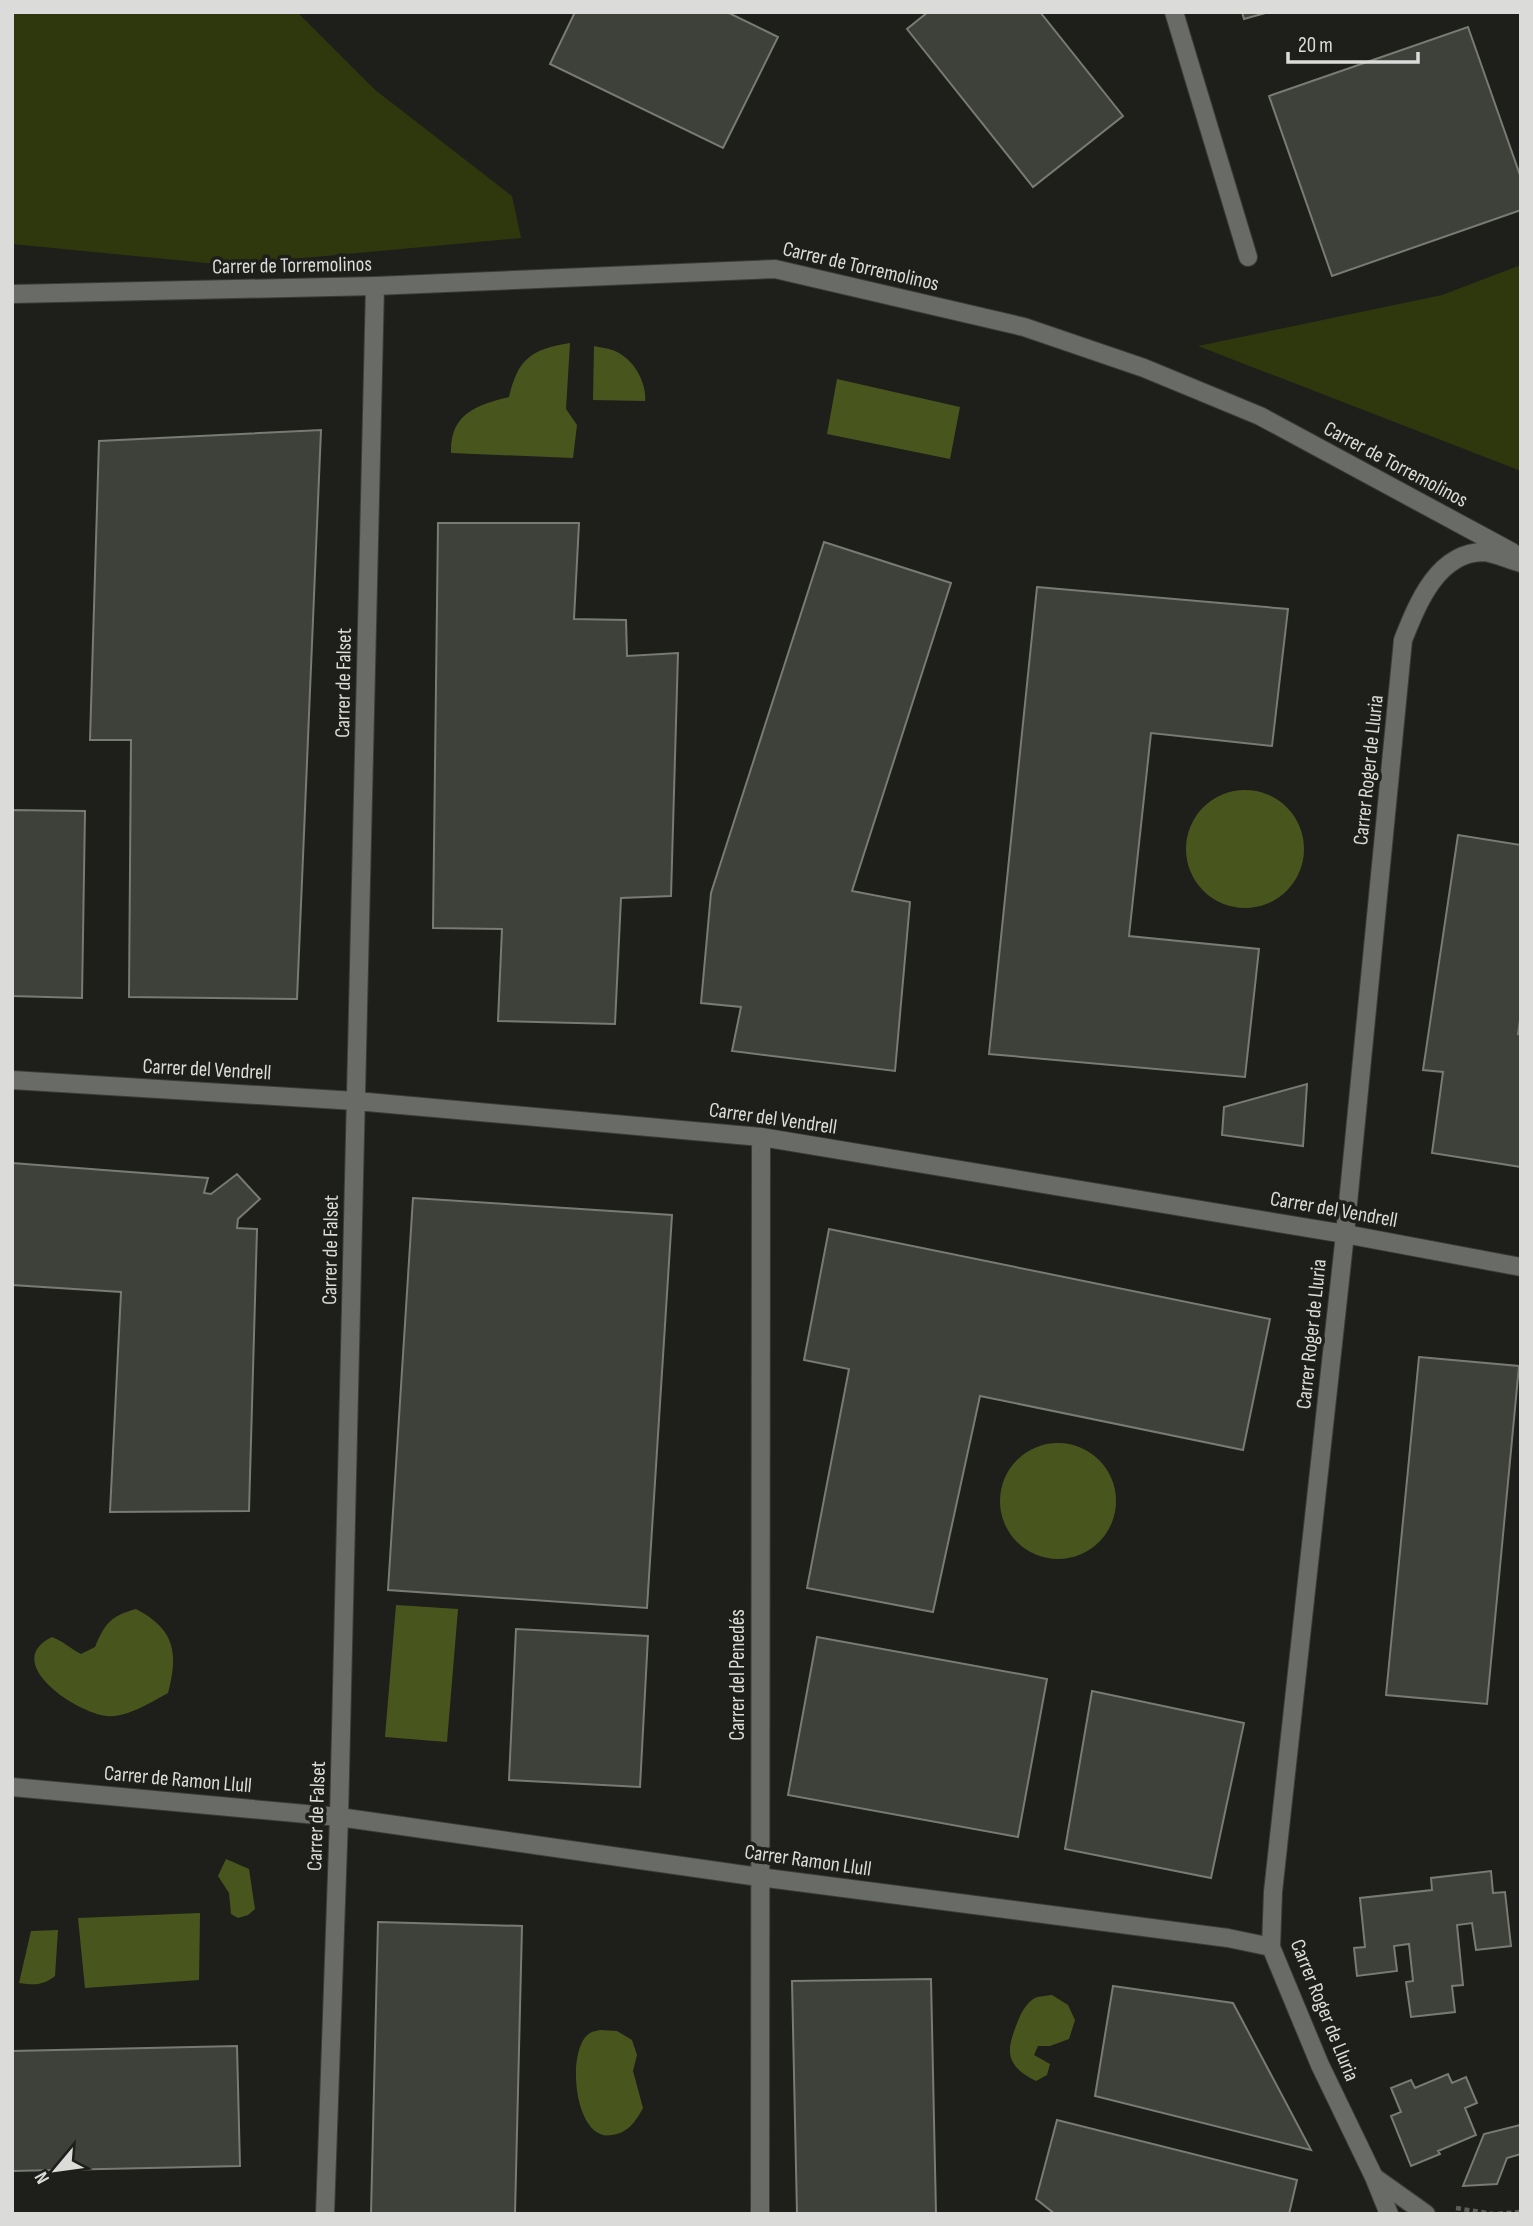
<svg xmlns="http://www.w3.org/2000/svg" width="1533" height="2226" viewBox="0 0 1533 2226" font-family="'Sofia Sans Condensed',sans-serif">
<rect width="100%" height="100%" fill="#1e1f1a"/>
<path fill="#2e380c" d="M12,12h285l77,77 138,107 9,42 -294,27 -215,-21z
M1521,265v206l-323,-125 244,-51z"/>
<path fill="#48561e" d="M570,343l-4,66 11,16 -4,33 -122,-5c-1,-39 25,-48 58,-56 9,-38 22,-48 61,-54z
M594,346c10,2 20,3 28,9 14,9 25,30 23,46l-52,-1z
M837,379l123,28 -10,52 -123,-25z
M1186 849a59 59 0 1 1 118 0a59 59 0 1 1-118 0Z
M1000 1501a58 58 0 1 1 116 0a58 58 0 1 1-116 0Z
M396,1605l62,4 -11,133 -62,-5z
M136,1609c38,20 43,43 32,84 -17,9 -41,25 -61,23 -31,-3 -107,-54 -55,-79 13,5 17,11 29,17l14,-7c10,-24 16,-31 41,-38z
M226,1859l23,10 6,40 -7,6 -10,3 -7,-4 -2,-21 -11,-17z
M200,1913l-1,67 -114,8 -7,-70z
M58,1930l-3,46c-13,10 -21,9 -36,7l12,-52z
M1052,1995l16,10 7,15 -6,19 -19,7h-12l-4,9 16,9 -3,11 -11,6c-32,-16 -30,-31 -18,-60 3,-8 9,-19 17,-23 4,-2 12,-2 17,-3z
M600,2030l17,1 15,9 5,15 -4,16 10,37c-7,13 -15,25 -31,27 -38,8 -47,-87 -22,-102 3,-2 7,-2 10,-3z"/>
<path fill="#3e403a" stroke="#787a74" stroke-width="2" d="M575,12h152l51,25 -55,111 -173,-84z
M928,12h112l83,104 -90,71 -126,-158z
M1242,12h27l-25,7z
M1468,27l53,151v32l-189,66 -63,-180z
M321,430l-24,569 -168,-2 2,-257h-41l9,-299z
M438,523h141l-5,96 52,1 1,36 51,-3 -7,243 -50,2 -6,126 -117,-3 4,-92 -69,-1z
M824,542l127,41 -99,308 58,11 -15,169 -163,-20 9,-44 -40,-4 10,-110z
M1037,587l251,22 -16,137 -121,-13 -22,203 130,13 -14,128 -256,-23z
M12,810l73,1 -3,187 -70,-2z
M1458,835l63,10v168l-3,21 3,1v132l-89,-14 11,-81 -20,-2z
M1307,1084l-4,62 -81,-11 2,-28z
M12,1163l196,15 -4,15 7,1 26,-20 23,25 -22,20 -1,9 20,1 -8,282 -139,1 11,-220 -109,-7z
M413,1198l259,17 -25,393 -259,-18z
M829,1229l441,90 -27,131 -263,-54 -47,216 -126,-24 42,-219 -45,-9z
M1419,1357l100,9 -32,338 -101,-9z
M516,1629l132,7 -8,151 -131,-7z
M817,1637l230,42 -29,158 -230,-42z
M1092,1691l152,32 -33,155 -146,-29z
M1491,1871l2,22 12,-1 6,54 -35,4 -4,-27 -15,2 6,60 -11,1 3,26 -44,5 -5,-35 7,-1 -4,-37 -15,2 3,25 -40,5 -3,-28 11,-1 -5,-49 72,-8 -1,-12z
M378,1922l144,4 -7,288h-144z
M931,1979l5,235h-139l-5,-233z
M1113,1986l120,17 78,147 -216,-54z
M237,2046l3,120 -228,5v-120z
M1448,2074l4,9 14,-6 11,26 -12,5 11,27 -38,16 2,3 -29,12 -20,-50 10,-4 -10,-24 20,-8 4,8z
M1057,2120l240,60 -8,34h-234l-19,-15z
M1520,2125l1,29 -14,4 -10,26 -34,2 21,-52z"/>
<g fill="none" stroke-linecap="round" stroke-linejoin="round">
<defs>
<path id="lane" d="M1174,12l74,245"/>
<path id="street" d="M12,294l363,-8 400,-17 249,58 120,41 116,48 252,136
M12,1080l344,21 405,36 584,97 176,33
M12,1787l327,30 420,60 469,61 43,9
M1374,2177l52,37
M325,2214l14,-397 36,-1531
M760,2214l1,-1077
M1389,2214l-15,-37 -54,-112 -49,-118 2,-55 72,-658 58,-594c14,-35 34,-88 81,-88 11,1 25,8 37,11"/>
</defs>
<use href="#lane" stroke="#3b3c39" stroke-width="20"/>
<use href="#street" stroke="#3b3c39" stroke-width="20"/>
<path stroke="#5c5d59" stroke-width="4.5" stroke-dasharray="5 3.5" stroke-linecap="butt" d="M1456,2208l37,6 28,-2"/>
<use href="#lane" stroke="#696b66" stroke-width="18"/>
<use href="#street" stroke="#696b66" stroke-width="18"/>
</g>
<g text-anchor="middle" stroke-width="7" stroke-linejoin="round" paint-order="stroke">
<g font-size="21" fill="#dbdcd9" stroke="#1e1f1a">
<text transform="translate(292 265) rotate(-1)" y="7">Carrer de Torremolinos</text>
<text transform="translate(861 266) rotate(13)" y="7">Carrer de Torremolinos</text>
<text transform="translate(1396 464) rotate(28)" y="7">Carrer de Torremolinos</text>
<text transform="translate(343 683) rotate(-89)" y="7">Carrer de Falset</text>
<text transform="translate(1368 770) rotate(-84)" y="7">Carrer Roger de Lluria</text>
<text transform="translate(207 1069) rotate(3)" y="7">Carrer del Vendrell</text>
<text transform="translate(773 1118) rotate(8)" y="7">Carrer del Vendrell</text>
<text transform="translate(1334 1209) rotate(10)" y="7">Carrer del Vendrell</text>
<text transform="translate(330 1250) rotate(-89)" y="7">Carrer de Falset</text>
<text transform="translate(1311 1334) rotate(-84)" y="7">Carrer Roger de Lluria</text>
<text transform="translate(737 1675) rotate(-90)" y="7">Carrer del Penedés</text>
<text transform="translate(178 1779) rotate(5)" y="7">Carrer de Ramon Llull</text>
<text transform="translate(316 1816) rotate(-88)" y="7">Carrer de Falset</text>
<text transform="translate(808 1860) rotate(8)" y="7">Carrer Ramon Llull</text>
<text transform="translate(1325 2010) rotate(68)" y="7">Carrer Roger de Lluria</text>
</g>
</g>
<rect width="1533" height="2226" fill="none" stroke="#dbdcd9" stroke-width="28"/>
<g transform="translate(56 2170) rotate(241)" stroke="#1e1f1a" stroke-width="5" paint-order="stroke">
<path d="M0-5L12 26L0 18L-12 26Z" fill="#dbdcd9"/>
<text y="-10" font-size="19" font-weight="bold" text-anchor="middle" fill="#dbdcd9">N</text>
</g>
<path d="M1288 52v10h130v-10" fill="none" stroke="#dbdcd9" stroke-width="3.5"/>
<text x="1298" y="52" font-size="21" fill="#dbdcd9" stroke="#1e1f1a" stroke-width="5" paint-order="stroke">20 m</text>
</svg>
